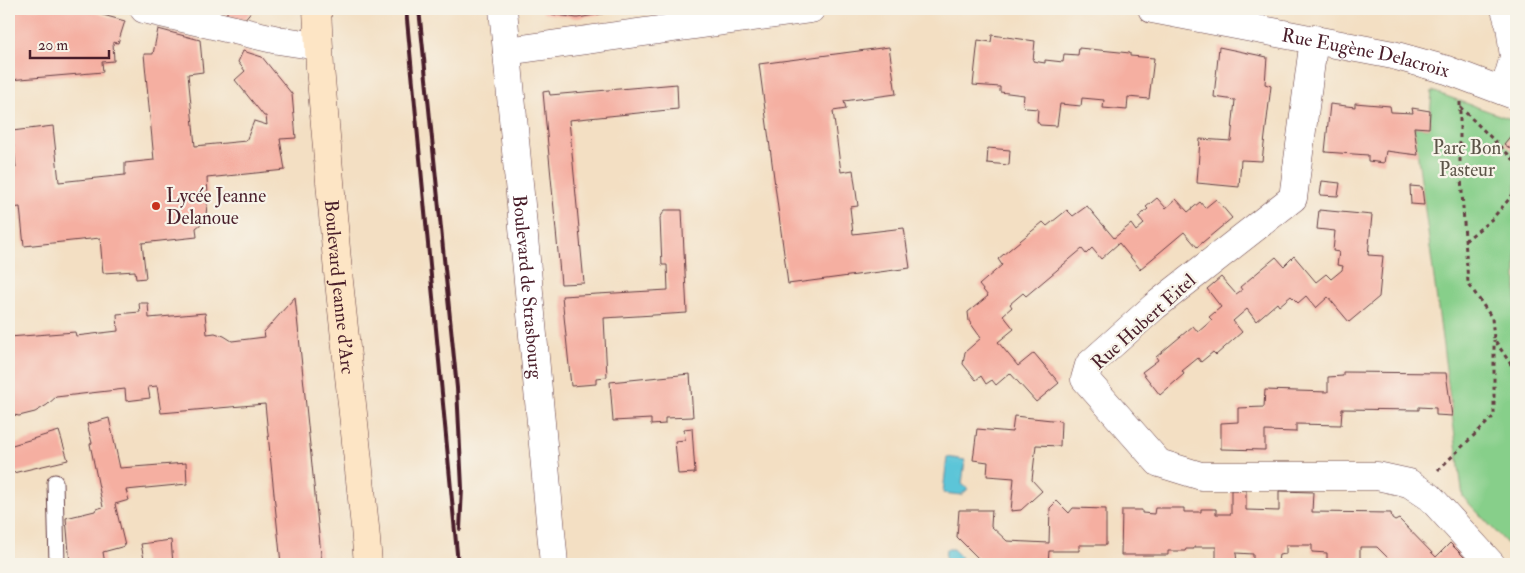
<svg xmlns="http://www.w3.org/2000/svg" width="1525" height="573" viewBox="0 0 1525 573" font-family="'IM FELL Double Pica',serif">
<rect width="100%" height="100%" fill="#f7f3e8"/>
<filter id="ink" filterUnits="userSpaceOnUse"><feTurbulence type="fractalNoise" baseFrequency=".02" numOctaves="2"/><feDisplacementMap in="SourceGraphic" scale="10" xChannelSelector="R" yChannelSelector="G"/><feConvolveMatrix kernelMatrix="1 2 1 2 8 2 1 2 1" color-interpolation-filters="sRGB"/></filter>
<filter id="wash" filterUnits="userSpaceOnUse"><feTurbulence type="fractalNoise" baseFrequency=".0096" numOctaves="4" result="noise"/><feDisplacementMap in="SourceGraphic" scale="20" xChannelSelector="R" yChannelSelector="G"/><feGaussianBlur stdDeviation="1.12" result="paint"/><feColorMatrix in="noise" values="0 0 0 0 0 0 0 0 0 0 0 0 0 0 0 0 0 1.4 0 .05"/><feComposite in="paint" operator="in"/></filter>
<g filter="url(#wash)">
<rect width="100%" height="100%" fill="#f3dfc3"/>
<path fill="#87cf8a" stroke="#68775a" d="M1432,91l84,30v432l-53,-56 -49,-370 15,1z"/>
<path fill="#5cc5d8" stroke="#537282" d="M947,457l18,3 -3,24 6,5 -7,6 -18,-2z
M946,549h7l8,8 -1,7h-15z"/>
<g id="blocks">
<path fill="#f5afa1" d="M9,9h72l44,12 -7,22 -5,-1 1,19 -12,1 1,10 -94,8z
M228,9h25l-9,11 -18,-4z
M540,9h85v1l-48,8 -33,-5z
M158,29l42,11 3,32 -15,2 7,72 51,-5 8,-20 13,4 -1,-9h-2l-29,-36 10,-9 -7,-9 5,-11 19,6 30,37 4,44 -16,1 5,31 -78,8 1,17 -2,20 -5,9 -5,4 1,9 -55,6 4,35 -10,1 -1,-8 -32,2 -3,-35 -76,8 -4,-39 -9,1 -2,-12v-28h7l-4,-37 41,-5 6,56 66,-7v-12l29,-3 -10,-106h9z
M992,35l43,6 -2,20 12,2v-3l18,2 1,-8 14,1 1,-7 51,5v3l24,2 -5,41 -21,-2 -1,13 -24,-2 1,-8 -22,-2 -1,8 -21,-2 -3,22 -17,-1 -3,-4 1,-12 -12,-1 -3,-3 1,-10 -24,-3v-5l-27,-2 5,-45 13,2z
M889,47l7,47 -52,7 2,8 -13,2 8,61 12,-2 5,36 -8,1 3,27 51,-6 6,40 -122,16 -29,-220z
M1219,47l48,10 -2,27 6,2 -9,75 -21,-1 -2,27 -42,-4 3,-44 31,2 4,-41 -21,-3z
M677,84l1,25 -109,11 15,163 -23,1 -18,-192 6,-1 1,4z
M1355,103l35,3 1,6 22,1 -1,-5 18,3 -1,17 -15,-1 4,28 -32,-4 -2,12 -16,-2v-6l-43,-3 5,-48 25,3z
M1516,129v24l-12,-9z
M988,148l22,2 -1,15 -22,-2z
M1322,181l18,2 -2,13 -18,-1z
M1410,186l12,1 2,18 -13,-1z
M1157,198l9,10 10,-9 12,13 12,-10 5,6 11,-9 16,19 -35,29 -13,-15 -44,37 -21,-26 -18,16 -9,-11 -6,6 -4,-5 -56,47 -3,-3 -6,5 -7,6 2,3 -9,8 11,14 -16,13 20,24 16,-13 25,30 -23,19 -26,-29 -14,12 -4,-5 -6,4 -5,-8 -5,4 -13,-16 2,-12 16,-14 -12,-17 -1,-9 20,-16 -9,-11 23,-20 -4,-6 45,-37 4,4 20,-16 6,6 14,-10 27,32 17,-14 5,7 8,-7 -6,-7 10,-8 -2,-2z
M665,210h17l5,103 -83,5 3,59 -11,1v6l-25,2 -9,-90 106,-6 -1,-25h-5l-2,-47z
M1319,210l53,5 -4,40 15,1 -4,41 -30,25 -21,-25 -12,11 -10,-12 -8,7 -7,-7 -12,10 -2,-3 -21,18 -9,-12 -14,12 9,11 -26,23 -3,-3 -12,10 -3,-4 -16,13 2,3 -24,21 -18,-23 16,-12 -2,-3 37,-31 5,6 14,-12 -3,-3 12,-10 -14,-18 14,-12 15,17 6,-4 -2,-3 36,-30 8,9 10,-10 22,26 10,-8 5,5 11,-9 1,-4 -6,-1 2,-13 -6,-1 2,-20 -18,-2z
M295,297l27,267h-41l-16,-160 -104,9 -4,-27 -9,1 2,11 -24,3 -1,-12 -69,8 -9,8 -12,7 -16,4 -10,-2v-77l66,-5 1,4 42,-5 -1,-17 23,-2 -1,-9h9l1,15 56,-5 2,21 8,-1 9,3 8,5 33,-4 -1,-5z
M1343,372l103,1 6,43 -16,-1v-7l-17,-1v3l-77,-1 -1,16 -45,-1v8l-31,-1v19l-44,-1v-26l17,-1v-14l26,-1 1,-17 63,2v-15l15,-1z
M690,374l3,43 -28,1v6l-14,1v-6l-38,2 -3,-39z
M1014,416l47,5 -1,25 -24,-1 -4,35 10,11 -21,19 -10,1 3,-33 -27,-2 1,-14 -15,-2 4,-31 35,3z
M109,418l11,50 66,-5 1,21 -61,6 3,10 -14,4 10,42 -22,6 2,12h-35l-4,-46 29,-7 1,-2 7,-2 -13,-63 2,-1 -5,-19z
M692,428l3,45 -17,1 -3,-33 10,-1 -1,-11z
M59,431l9,29 -59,14v-28z
M1231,490h15v20l33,1v-20l34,1 -1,20 79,1 1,6 3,2 4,-2 37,38 14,-14 21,21h-87l5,-5 -12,-12h-17v16l-33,1v-11l-15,-1v-7h-26v9l-7,1 -1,6 -16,-1 1,4 -10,-1v-9l-17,-1 1,11h-21v-17h-22v2h-8l-1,2h-17v4h-47l1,-45h20v3l12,1 1,-6h29v4h17v-3h15v5h15z
M1057,501l12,12 4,-5 33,1v36h-27v6h-30l-1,13h-68v-4l-23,-23 2,-27h33l-1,16 16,15 42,2 1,-35z
M171,540l2,24h-28l-4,-20z"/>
</g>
</g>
<g filter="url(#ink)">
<use href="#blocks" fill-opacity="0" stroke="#633c42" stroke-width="1"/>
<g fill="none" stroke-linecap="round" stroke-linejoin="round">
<defs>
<path id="service" d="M55,482l2,82"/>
<g id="minor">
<path d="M144,9l134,31 40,6"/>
<path id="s1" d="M1152,9l241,46 54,15 69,26"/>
<path d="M1314,39l-21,159 -138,108 -66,59 -4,14 74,84 42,13h176l32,7 21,14 61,67"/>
<path d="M507,51l304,-42"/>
<path d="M1504,91l10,-34 -4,-31 -5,-17"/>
</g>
<g id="tertiary">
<path id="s2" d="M503,9l51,555"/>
</g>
<g id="secondary">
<path id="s3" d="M317,9l3,59 18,204 27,255 3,37"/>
</g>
</defs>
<use href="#service" stroke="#633c42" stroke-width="17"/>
<use href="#minor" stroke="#633c42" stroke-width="29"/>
<use href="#tertiary" stroke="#633c42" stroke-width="29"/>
<use href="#secondary" stroke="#633c42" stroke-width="29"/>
<path stroke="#633c42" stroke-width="3" stroke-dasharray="4 4" stroke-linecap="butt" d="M1460,102v60l8,121 24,35 2,21 22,33
M1460,107l56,55
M1465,241l27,-22 24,-28
M1438,470l56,-54v-76"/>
<use href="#service" stroke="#fff" stroke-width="15"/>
<use href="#minor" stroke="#fff" stroke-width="28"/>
<use href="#tertiary" stroke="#fff" stroke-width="28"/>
<use href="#secondary" stroke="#fde5c5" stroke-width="28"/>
<path stroke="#4a1f2b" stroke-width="4" d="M406,9l52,555
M419,9l38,379 5,100 -2,41"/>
</g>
</g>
<circle fill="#c8321e" stroke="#f7f3e8" stroke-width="2" cx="156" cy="206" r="5"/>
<g text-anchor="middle" stroke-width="4.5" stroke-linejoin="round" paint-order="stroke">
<g font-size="19" fill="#4a1f2b" stroke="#f7f3e8">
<text dy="7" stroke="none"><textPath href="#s1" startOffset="218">Rue Eugène Delacroix</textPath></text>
<text dy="7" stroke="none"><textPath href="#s2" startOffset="279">Boulevard de Strasbourg</textPath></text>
<text dy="7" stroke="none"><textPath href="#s3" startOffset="279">Boulevard Jeanne d’Arc</textPath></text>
<text transform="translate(1143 321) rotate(-42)" y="7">Rue Hubert Eitel</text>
</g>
<g font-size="19" fill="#5c5448" stroke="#f7f3e8">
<text x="1467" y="154">Parc Bon<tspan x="1467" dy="22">Pasteur</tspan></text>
</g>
<g font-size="19" fill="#4a1f2b" stroke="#f7f3e8" text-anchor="start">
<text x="166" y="202">Lycée Jeanne<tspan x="166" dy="22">Delanoue</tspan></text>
</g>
</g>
<rect width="1525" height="573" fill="none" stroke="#f7f3e8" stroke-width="30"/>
<path d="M30 50v8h79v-8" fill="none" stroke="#4a1f2b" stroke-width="2.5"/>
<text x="38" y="50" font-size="15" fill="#4a1f2b" stroke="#f7f3e8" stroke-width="4" paint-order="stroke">20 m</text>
</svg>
